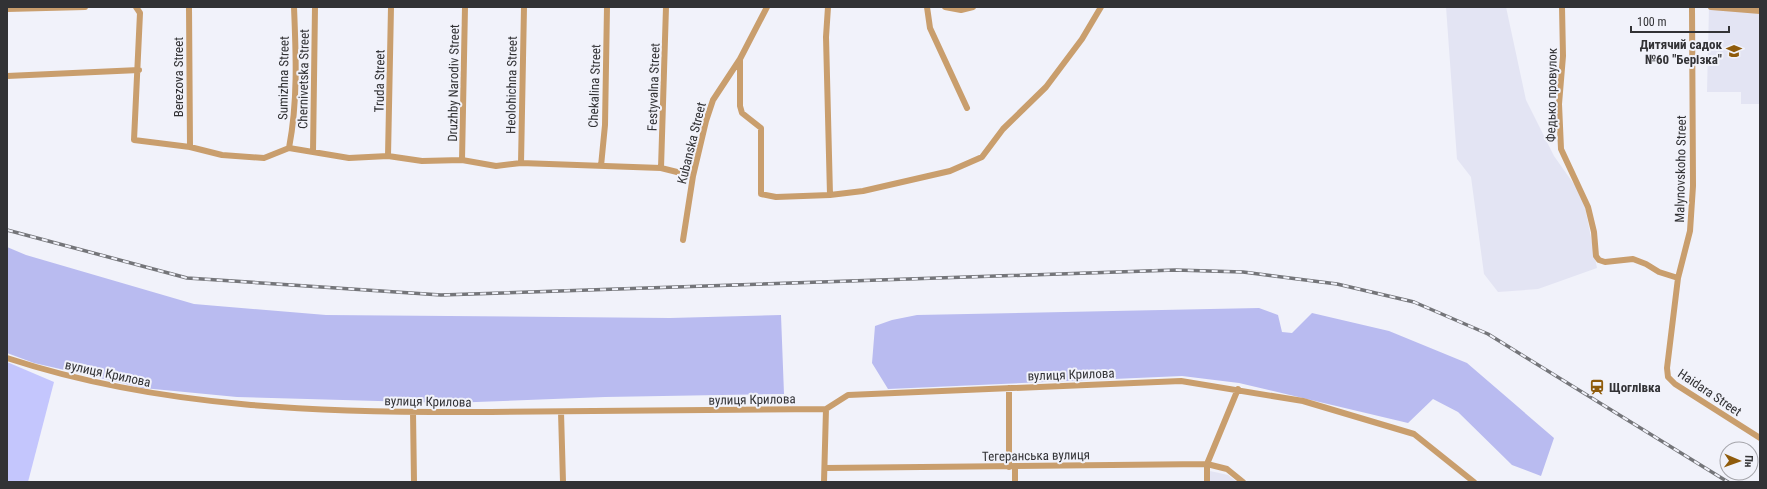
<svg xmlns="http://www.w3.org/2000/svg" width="1767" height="489" viewBox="0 0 1767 489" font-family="'Roboto Condensed',sans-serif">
<rect width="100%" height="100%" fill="#f1f2fa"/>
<path fill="#e3e4f3" d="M1446,7h60l20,93 28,56 29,41 14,71 -59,21 -40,3 -14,-18 -13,-97 -14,-18z
M1709,7l51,4v93h-19v-12h-34z
M1210,471l18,4 9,7h-27z"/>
<path fill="#c4c6fd" d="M7,362l47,20 -26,100h-21z"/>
<path fill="#b9bbf0" d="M7,247l19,8 168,49 132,11 344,3 111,-3 3,79 -179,3 -156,6 -212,-6 -94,-9 -109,-25 -27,-10z
M1259,308l19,7 4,17 10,1 20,-20 77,18 78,32 87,75 -13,38 -29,-11 -54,-53 -25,-13 -25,24 -169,-40 -57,-7 -294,13 -16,-26 3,-37 17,-6 25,-5z"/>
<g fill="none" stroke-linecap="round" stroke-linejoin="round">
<path stroke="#c99e6d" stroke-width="6" d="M136,7l4,6 -6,127 56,7 32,8 42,3 25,-10 60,10 39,-2 34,5 40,-1 34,6 25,-3 140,5 32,8
M189,7l1,140
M828,7l-2,30 4,158
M927,7l3,21 37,80
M945,7l16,3 12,-3
M1562,7l1,49 -4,48 2,45 27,58 6,25 2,24 3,4 6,2 28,-3 13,5 13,8 19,6
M1692,7l1,179 -3,45 -12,47 -11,90 1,9 7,7 85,54
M1711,7l49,4
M7,9l78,-2
M740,59v47l2,7 19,15v66l15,3 54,-2 33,-4 87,-20 32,-14 21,-28 43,-42 36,-48 19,-32
M7,76l132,-6
M289,148c9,-47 7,-93 5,-141
M313,152l2,-145
M388,156l3,-149
M462,160l3,-153
M521,163l3,-156
M601,166l4,-41 2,-118
M661,168l5,-161
M683,240l10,-64 13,-55 7,-21 27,-41 27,-52
M7,358c155,51 321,55 484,54 111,0 223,-1 335,-3l22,-14 333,-14 122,20 111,33 60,48
M413,412l1,70
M561,412l2,70
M1009,467v-79
M825,468l382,-4 20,5 16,13
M824,482l2,-73
M1015,482v-15
M1207,482v-18l31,-75"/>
<defs>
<path id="rail" d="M7,230l180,48 254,17 734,-25 68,2 94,12 77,18 74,32 240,148"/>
</defs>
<use href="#rail" stroke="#747579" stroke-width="3.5"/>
<use href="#rail" stroke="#f1f2fa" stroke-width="2" stroke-dasharray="6" stroke-linecap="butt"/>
</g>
<defs>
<symbol id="school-bare" viewBox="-9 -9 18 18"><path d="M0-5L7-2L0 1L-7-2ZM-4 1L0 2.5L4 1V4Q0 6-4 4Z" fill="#8f5b0b" stroke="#f1f2fa" stroke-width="2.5" paint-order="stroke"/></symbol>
<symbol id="station-bare" viewBox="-9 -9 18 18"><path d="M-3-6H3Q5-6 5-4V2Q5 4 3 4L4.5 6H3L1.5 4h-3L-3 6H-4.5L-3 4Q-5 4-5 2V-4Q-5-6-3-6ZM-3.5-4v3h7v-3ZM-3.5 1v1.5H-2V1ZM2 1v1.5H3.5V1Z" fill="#8f5b0b" stroke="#f1f2fa" stroke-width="2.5" paint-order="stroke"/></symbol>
</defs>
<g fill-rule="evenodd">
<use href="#school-bare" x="1723" y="40" width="22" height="22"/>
<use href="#station-bare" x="1586" y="376" width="22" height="22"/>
</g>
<g text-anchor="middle" stroke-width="4" stroke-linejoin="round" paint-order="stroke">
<g font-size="13" font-weight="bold" fill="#323235" stroke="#f1f2fa" text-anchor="end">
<text x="1722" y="49">Дитячий садок<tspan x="1722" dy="15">№60 "Берізка"</tspan></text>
<text x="1609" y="392" text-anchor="start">Щоглівка</text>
</g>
<g font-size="13" fill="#323235" stroke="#f1f2fa">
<text transform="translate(178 77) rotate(-90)" y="5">Berezova Street</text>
<text transform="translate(283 78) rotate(-89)" y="5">Sumizhna Street</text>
<text transform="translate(303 79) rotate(-89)" y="5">Chernivetska Street</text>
<text transform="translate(379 81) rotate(-89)" y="5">Truda Street</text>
<text transform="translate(453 83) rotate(-89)" y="5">Druzhby Narodiv Street</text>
<text transform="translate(511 85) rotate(-89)" y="5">Heolohichna Street</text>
<text transform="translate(594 86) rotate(-88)" y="5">Chekalina Street</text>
<text transform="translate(653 87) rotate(-88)" y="5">Festyvalna Street</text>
<text transform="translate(1551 95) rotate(-89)" y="5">Федько провулок</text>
<text transform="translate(691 143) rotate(-76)" y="5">Kubanska Street</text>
<text transform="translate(1680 169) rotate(-89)" y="5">Malynovskoho Street</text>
<text transform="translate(108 373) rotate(12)" y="5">вулиця Крилова</text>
<text transform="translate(1071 374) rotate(-2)" y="5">вулиця Крилова</text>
<text transform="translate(1710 392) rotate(34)" y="5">Haidara Street</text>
<text transform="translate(752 399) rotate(-1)" y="5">вулиця Крилова</text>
<text transform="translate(428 401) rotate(1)" y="5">вулиця Крилова</text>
<text transform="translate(1036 455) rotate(-1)" y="5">Тегеранська вулиця</text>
</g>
</g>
<rect width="1767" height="489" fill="none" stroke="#323235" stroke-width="16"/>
<g transform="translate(1739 461) rotate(92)"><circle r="19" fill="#f1f2fa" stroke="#a5a5ab"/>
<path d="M0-3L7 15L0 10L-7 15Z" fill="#8f5b0b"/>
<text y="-6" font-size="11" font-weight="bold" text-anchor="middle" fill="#323235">Пн</text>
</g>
<path d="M1631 26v6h98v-6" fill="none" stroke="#323235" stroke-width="2"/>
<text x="1637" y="26" font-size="12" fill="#323235" stroke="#f1f2fa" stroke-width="3" paint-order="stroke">100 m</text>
</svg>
